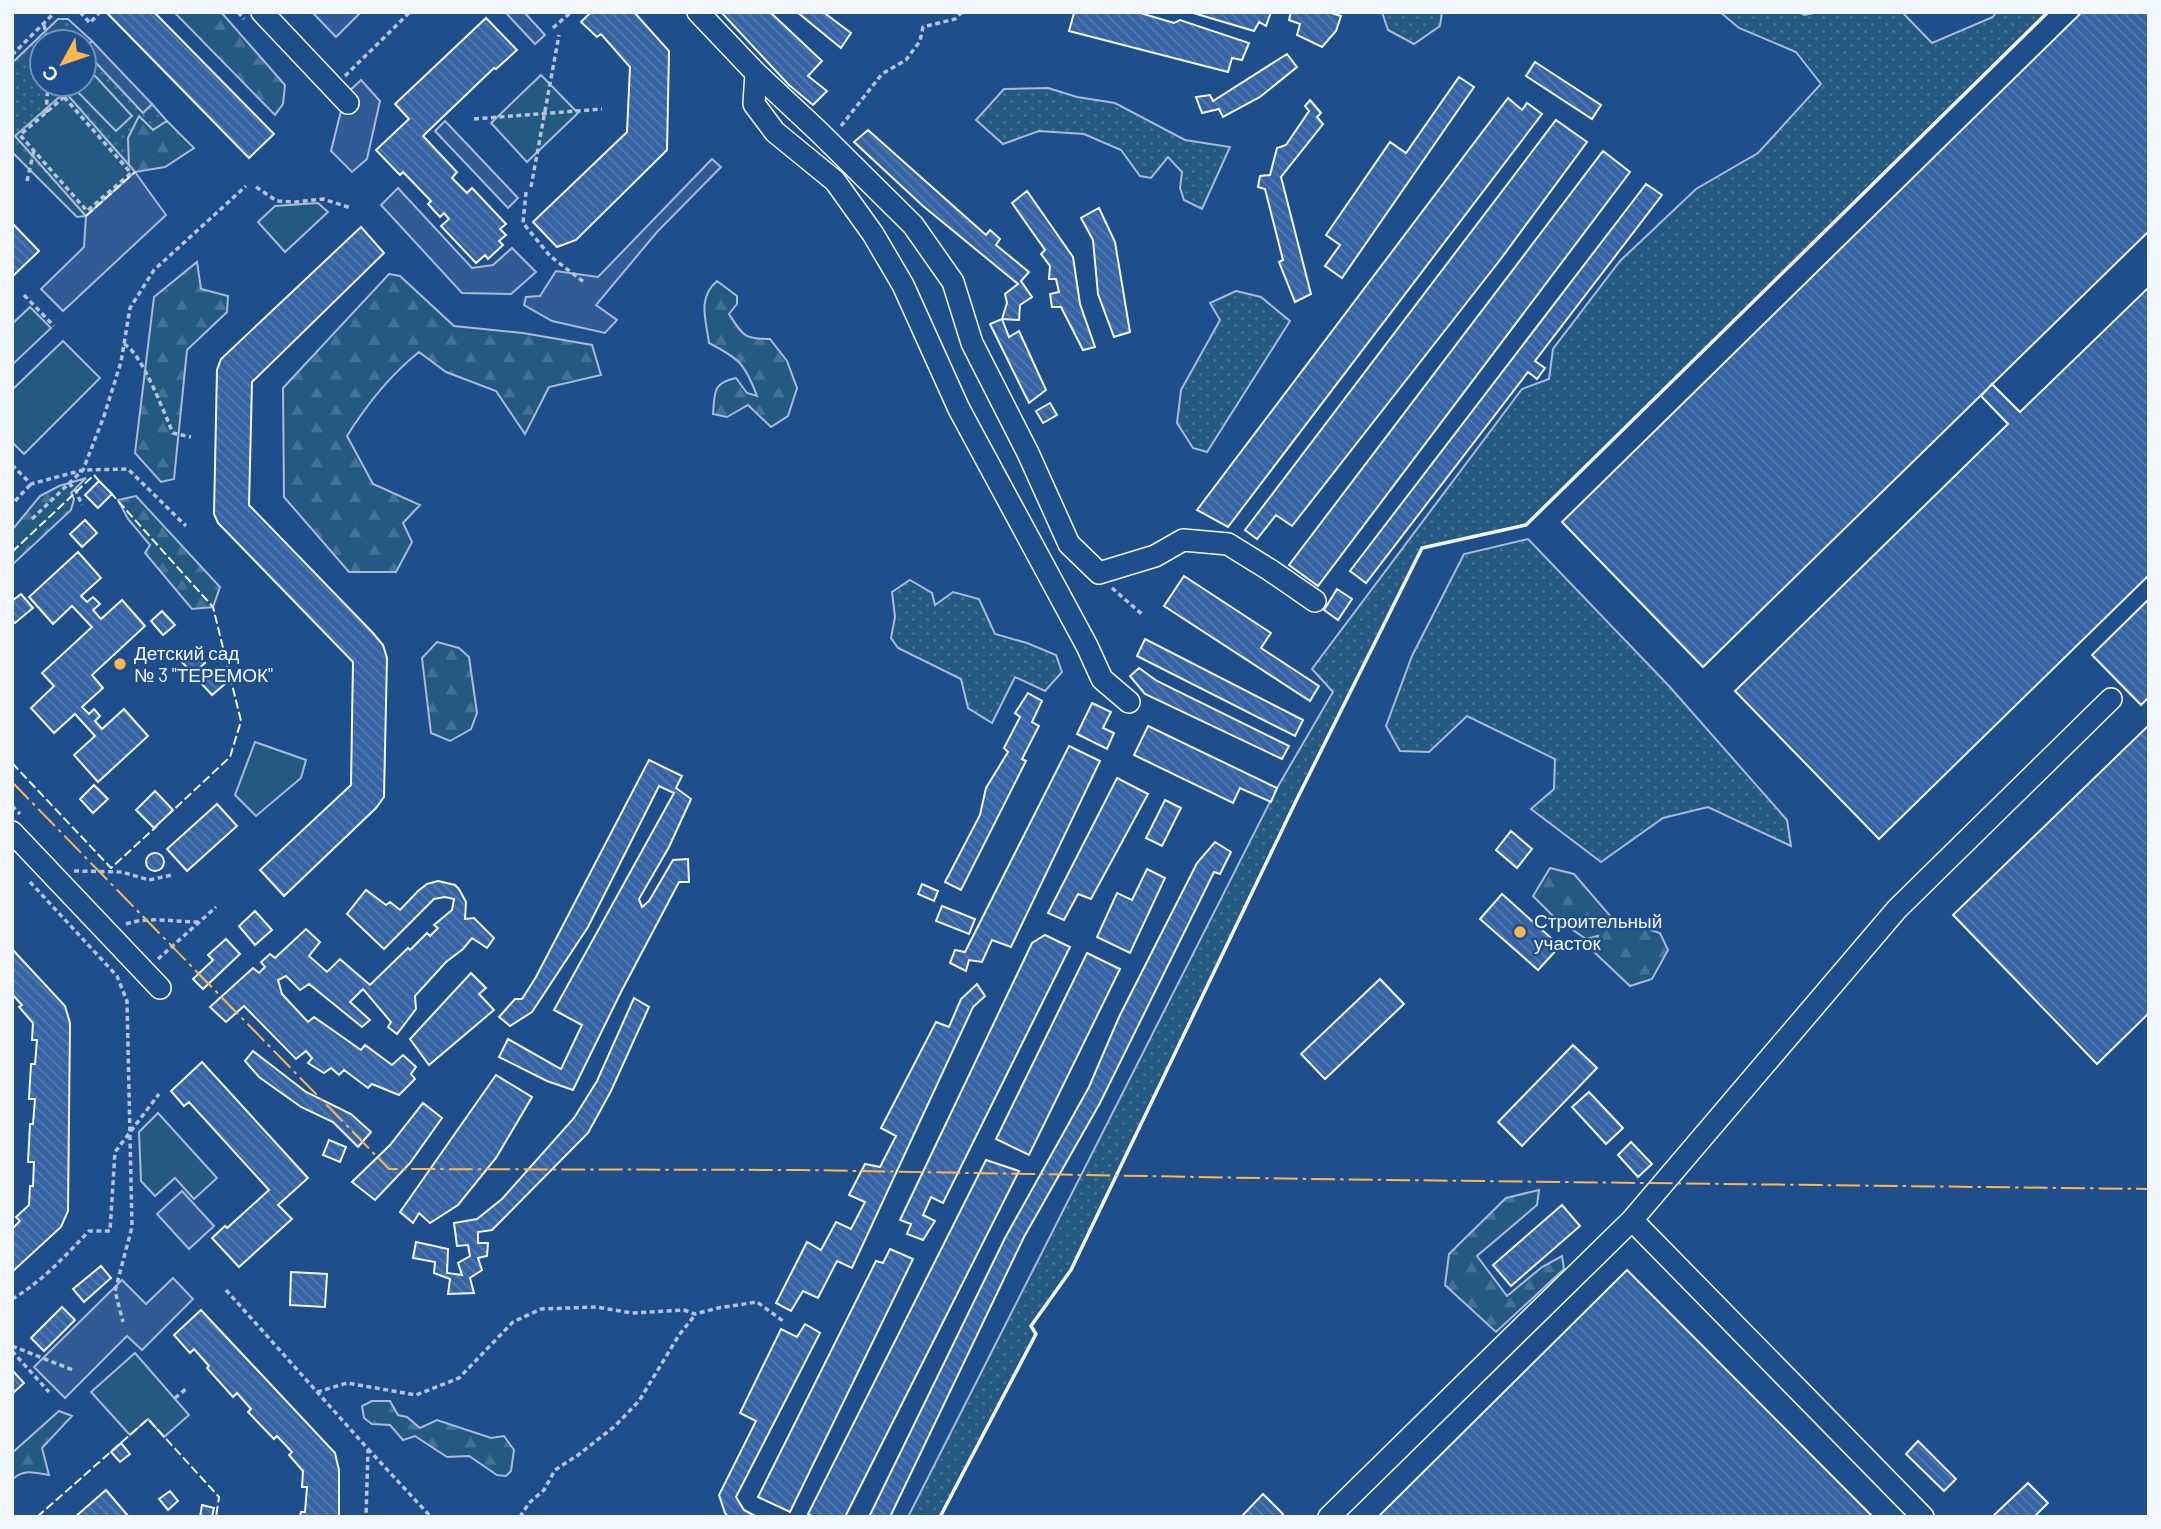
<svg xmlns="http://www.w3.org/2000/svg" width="2161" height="1529" viewBox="0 0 2161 1529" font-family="Barlow,sans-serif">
<defs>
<pattern id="grass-dots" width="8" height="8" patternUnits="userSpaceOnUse" patternTransform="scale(1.75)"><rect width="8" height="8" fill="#245a82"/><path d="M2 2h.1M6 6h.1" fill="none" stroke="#447295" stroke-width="1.8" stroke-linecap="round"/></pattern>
<pattern id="forest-firs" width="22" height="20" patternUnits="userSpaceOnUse" patternTransform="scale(1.75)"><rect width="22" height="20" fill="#245a82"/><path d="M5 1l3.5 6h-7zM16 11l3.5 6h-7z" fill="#447295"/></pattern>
<pattern id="building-back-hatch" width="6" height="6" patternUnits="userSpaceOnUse" patternTransform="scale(1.75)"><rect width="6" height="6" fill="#3563a3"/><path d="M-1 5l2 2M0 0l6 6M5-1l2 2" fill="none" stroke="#537ab1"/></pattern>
</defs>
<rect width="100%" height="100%" fill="#1f4e8c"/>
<path fill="url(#grass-dots)" stroke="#a8bbd7" stroke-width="2" d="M1382,12h60l-2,14 -26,18 -26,-14z
M1720,12h79l5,3 15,-3h83l30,31 61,-26 3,-5h52l-522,513 -104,23 -126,253 -225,469 -40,55 5,9 -96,183h-32l369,-729 56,-96 -21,-23 210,-280 27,-10 4,-30 67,-88 76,-72 62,-36 63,-69 -25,-32 -57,-24z
M58,19h10l24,22 -8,8v-7h-42v42h42v-34l59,62 9,-8 15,17 -14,9 -14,-13 -10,36v12l-64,-72 -49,43 70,80 -9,1 -65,-65v-89z
M1048,88l29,9 38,6 70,37 45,7 -28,62 -18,-9 -4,-12 2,-16 -14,-15 -17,21 -11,-2 -19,-26 -37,-16 -45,-3 -36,13 -27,-24 28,-31z
M1236,291l25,6 29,24 -83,131 -14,-4 -16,-25 4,-33 39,-70 -10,-17z
M1528,539l141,147 118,134 4,26 -83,-39 -45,11 -62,44 -70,-53 23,-20 1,-30 -88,-43 -38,36 -29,-1 -14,-25 26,-70 52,-102z
M910,580l22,13 3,12 18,-13 26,7 16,35 32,9 29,12 6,17 -17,19 -30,-14 -23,46 -24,-15 -7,-29 -63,-31 -7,-10 4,-21 -3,-25z"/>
<path fill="url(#forest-firs)" stroke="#a8bbd7" stroke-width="2" d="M174,12h47l64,73 -2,19 -8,11z
M139,116l14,14 14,-9 27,27 -29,19 -30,5 -6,-7 -1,-27z
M197,262l4,27 27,7 -1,16 -40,38 -13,129 -13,3 -26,-29 19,-156z
M389,274l11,2 54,50 69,7 69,12 9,30 -52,12 -24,47 -29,-43 -50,-19 -27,-20c-30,24 -52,52 -72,84l26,48 47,21 -17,18 9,19 -16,30h-47l-65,-75 -1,-109z
M717,281l20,15v8l-8,10c14,22 15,25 41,25l17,22 10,27 -9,28 -17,11 -23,-22 -21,12 -14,-3c2,-21 -1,-31 23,-36l11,15 10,3c-12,-32 -17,-37 -48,-53 -3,-23 -12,-45 8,-62z
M86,478l-15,15 3,6 -3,11 -59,55v-35l28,-34 19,-10z
M136,496l84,91 -7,20 -21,2 -47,-56 5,-8 -22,-26 -10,-19z
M437,642l22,6 10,9 8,56 -6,16 -21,12 -19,-8 -9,-75z
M1550,868l24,6 37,43 49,16 8,17 -16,29 -22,7 -37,-35 5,-15 -12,3 -32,-22 -21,-21z
M1539,1190l-2,15 -60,51 30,40 35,-29 20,-11 2,13 -68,63 -51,-47 4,-31 57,-56z
M372,1401h18l8,14 9,2 13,11 17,-8 54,18 13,-2 10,14 -3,21 -5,5 -9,-1 -28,-19 -22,1 -32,-21 -12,4 -13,-15 -18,-1 -8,-6 -2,-12z
M59,1411l13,5 -30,32 7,27c-14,-2 -26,-7 -37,5v-27z"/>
<path fill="#245a82" stroke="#a8bbd7" stroke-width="2" d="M86,66l46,50 -16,15 -46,-47h14v-16z
M541,75l37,38 -51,49 -36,-39z
M65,92l70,80 -49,44 -71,-80z
M318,203l10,9 -43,40 -27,-30 17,-16z
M30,307l21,21 -39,37v-41z
M63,341l37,37 -76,76 -12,-12v-52z
M255,742l51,18 -5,18 -45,38 -21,-21z
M158,1113l59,65 -23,21 -19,-21 -20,18 -14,-15 -2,-49z
M135,1353l54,62 -25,22 -16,-18 -18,16 -39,-43z"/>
<path fill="#305b95" stroke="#a8bbd7" stroke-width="2" d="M312,12h49l-25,25z
M505,12h19l21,23 -10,9z
M92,41l60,63 -9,9 -59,-63z
M361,80l19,21 -13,58 -15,13 -21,-21 14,-56z
M445,121l73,77 -10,10 -73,-77z
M712,159l9,8 -64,65 -61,73 21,15 -12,13 -53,-12 -28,-16 2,-8 14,-1 16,-25 42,6z
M135,172l31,43 -103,96 -22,-22 43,-42 2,-31z
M398,188l74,80 21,-3 19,-17 24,24 -25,22 -49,-1 -81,-88z
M182,1191l32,35 -25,23 -32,-35z
M173,1278l20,21 -51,51 -15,-14 -62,62 -31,-31 88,-87 24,24z"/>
<path fill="url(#building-back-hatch)" stroke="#f2f6ff" stroke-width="2" d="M106,12h48l120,122 -25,24z
M591,12h43l35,39 -2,99 -91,90 -19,7 -24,-25 94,-90 3,-65 -29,-33 -4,3 -16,-15z
M721,12h49l52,49 -14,15 19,15 -14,14 -24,-20z
M797,12h26l28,21 -10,15z
M1072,12h65l37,11 6,-3 69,23 -7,17 -10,-2 -4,14 -159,-41 5,-18z
M1190,12h81l-5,14 -7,-4 -5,9z
M1291,12h37l13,4 -5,15 -14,16 -25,-12 3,-11 -11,-4z
M2082,12h67v219l-446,436 -141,-145z
M486,18l31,32 -21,19 -2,-1 -71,68 34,36 -5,6 15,15 5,-5 34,36 -6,5 6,6 -7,6 4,4 -15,14 -3,-4 -9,8 -35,-37 8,-7 -5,-6 -4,4 -12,-13 3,-3 -28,-29 -3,3 -24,-25 33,-31 -14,-15z
M1287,54l10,13 -37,30 -37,20 -4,-8 -17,4 -6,-16 14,-2 3,6z
M1535,62l66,43 -9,14 -66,-43z
M1459,77l15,10 -132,191 -17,-12 15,-21 -14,-10 64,-93 16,11z
M1508,98l14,12 5,-7 15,11 -314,413 -31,-17z
M1310,100l11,13 -4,4 6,7 -42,53 30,117 -16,8 -16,-40 4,-2 -18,-71 -7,-2 2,-11 10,-1 7,-27 9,-3 23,-34 -4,-5z
M1556,120l31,22 -87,118 -208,266 -16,-11 -19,24 -12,-9z
M868,130l118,105 4,-5 10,9 -4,6 33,27 -8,9 11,16 -12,8 -1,15 -17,-1 5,-16 -2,-9 13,-10 -95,-78 -69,-64z
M1603,151l27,21 -312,414 -29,-21z
M1646,184l16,11 -127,166 10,7 -8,11 -9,-7 -162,211 -16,-12z
M1027,191l46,66 7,47 15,43 -12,3 -22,-43h-9l-2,-13 9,-2 -3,-13h-7l1,-13 -9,-12 4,-4 -33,-47z
M1099,208l16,34 15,90 -16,5 -16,-43 -5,-54 -12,-22z
M12,223l27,28 -27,26z
M361,227l23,26 -132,129 -3,123 124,128 10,12 4,13 -3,139 -8,11 -92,88 -24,-26 91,-85 2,-123 -135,-139 -4,-9 3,-144 4,-11z
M2149,287v288l-270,264 -144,-148 273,-267 -27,-28 11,-12 28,28z
M1002,319l7,18 10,-6 27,59 -17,13 -39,-79z
M1050,403l7,12 -14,8 -7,-12z
M99,481l13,13 -14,14 -13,-13z
M85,520l12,13 -15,14 -12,-13z
M78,552l23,26 -20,18 6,6 6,-5 7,7 -7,6 8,9 21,-19 23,26 -53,49 11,13 -21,19 7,7 5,-5 6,7 -5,5 7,8 22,-20 24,27 -50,46 -24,-27 21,-19 -20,-22 -21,19 -23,-25 23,-22 -12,-13 50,-46 -20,-21 -19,18 -24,-27z
M1184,576l87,57 -10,15 58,38 -9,15 -146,-95z
M1337,589l15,10 -14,21 -14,-10z
M21,594l12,14 -18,15 -3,-3v-19z
M2149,599v98l-8,8 -49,-50z
M162,611l13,14 -12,10 -12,-14z
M1145,639l158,81 -8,16 -158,-80z
M193,649l12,14 -12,11 -13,-14z
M1139,668l18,13 132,65 -7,13 -137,-65 -15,-18z
M214,672l11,12 -13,11 -11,-12z
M1028,693l14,8 -10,21 7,4 -17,33 4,2 -65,129 -16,-8 35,-67 6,-27 22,-36 -4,-4 16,-31 -5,-4z
M1092,703l19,9 -8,16 11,5 -7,16 -30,-15z
M2149,725v288l-52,51 -144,-149z
M1148,726l129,62 -6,14 -31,-14 -7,15 -99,-48z
M1069,746l31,15 -89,186 -19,-7 -10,22 -13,-2 -3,11 -16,-8 5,-13 10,2z
M649,760l33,16 -6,12 15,11 -22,48 -30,52 3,8 7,-6 24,-41 15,-1 1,23h-10l-58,110 -48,98 -26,-9 -48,-24 9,-18 53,30 21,-44 -28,-15 120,-217 -15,-7 -71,141 -56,85 -22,14 -11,-9 16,-18h7l14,-22z
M1117,778l31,16 -57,105 -13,-5 -14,26 -16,-7z
M94,785l14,14 -15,14 -13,-14z
M155,791l18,19 -19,18 -18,-18z
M1165,800l16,8 -19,38 -16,-8z
M217,804l20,22 -50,45 -20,-22z
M1511,831l21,18 -15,19 -21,-18z
M1215,842l16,10 -11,22 -6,-2 -114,231 -76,134 -134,280h-21l136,-279 84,-151 30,-70 78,-154z
M146 862a9 9 0 1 1 18 0a9 9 0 1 1-18 0Z
M1147,869l18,9 -35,75 -33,-16 20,-44 15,7z
M438,881l17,4 4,4 7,13 -1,17 9,-1 20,20 -7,10 -15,-10 -9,11 -17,13 -31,34 1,13 -19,25 -9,-7 3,-5 -28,-33 -13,13 20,18 -8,7 -53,-43 -9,6 -14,-14 -8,4 4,14 26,28 6,-5 47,33 4,-5 27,20 11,-10 13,12 -5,7 4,5 -16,16 -27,-11 -4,4 -24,-18 -5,5 -8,-7 -7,5 -16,-10 4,-5 -6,-7 -10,8 -52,-53 -18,16 -16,-15 43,-39 6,5 6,-6 -4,-5 9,-8 5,4 31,-29 14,13 -11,14 18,16 13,-13 30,26 38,-37 2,2 17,-17 3,3 8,-8 -4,-3 18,-15 2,-11 -9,-2 -11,2 -50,50 -37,-35 19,-24 20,15 4,-3 10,8 18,-19 9,-7z
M922,884l16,7 -4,10 -16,-7z
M1502,894l58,52 -22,24 -58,-51z
M942,906l33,13 -6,15 -33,-13z
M255,911l17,19 -17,15 -16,-19z
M1045,935l25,12 -127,256 -12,-6 -8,18 12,6 -12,19 -16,-6 4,-10 -11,-4 132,-277z
M226,939l14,15 -37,35 -10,-10 20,-19 -5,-5z
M12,949l53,57 5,17 -2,188 -7,16 -49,45v-43l8,-8 -4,-4 13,-12 1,-19h3l1,-24h-6l2,-38h3l2,-25h-6l2,-35h4l2,-24h-5l1,-17 -14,-16 3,-2 -10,-11z
M1087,953l33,16 -91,186 -33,-16z
M471,973l15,15 -7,6 15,16 -65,55 -19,-26z
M1380,979l24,25 -79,75 -24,-25z
M977,984l8,12 -12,11 -121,261 -15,-7 -19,37 -15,-7 -12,20 -15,-8 31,-61 14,8 15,-28 15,7 14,-27 -16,-7 16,-31 15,3 16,-31 -15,-8 55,-106 13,5 12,-28z
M634,998l15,9 -38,84 -23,42 -96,97 -14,2v11h10l-1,13 -9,2 4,12 -12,8 4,15 -26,1 2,-15 -16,-6 1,-11 -22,-4 3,-16 32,7 -1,24 15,2 -4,-12 12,-7 -2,-11 -11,1 -3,-23 23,-4 25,-20 72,-81 23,-37z
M1573,1045l24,23 -75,78 -24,-24z
M253,1051l53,41 45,22 20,18 -13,15 -25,-25 -32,-15 -42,-30 -14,-16z
M202,1062l106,116 -30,27 14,14 -53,48 -27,-29 13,-12 2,2 42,-38 -80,-88 -5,4 -13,-15z
M496,1075l36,22 -36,61 -38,47 -28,18 -11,-10 -6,10 -13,-11z
M1589,1092l34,36 -17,16 -34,-37z
M423,1103l19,15 -32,45 -35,37 -23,-18 38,-37z
M329,1140l17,7 -6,15 -17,-7z
M1631,1142l21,22 -14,13 -20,-22z
M986,1160l33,11 -174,346h-32l-5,-3z
M1562,1205l18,21 -69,60 -18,-21z
M890,1249l23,10 -123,253 -32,-15 118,-236 7,2z
M101,1266l10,12 -27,24 -11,-13z
M1627,1270l246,247h-495z
M291,1272l36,2 -2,33 -35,-2z
M62,1307l13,13 -31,31 -13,-13z
M201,1310l134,143 4,17v47h-39l1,-5h4l2,-25h-5l1,-16 -14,-16 3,-3 -15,-16 -3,3 -26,-27 3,-3 -14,-16 -4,4 -26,-29 2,-2 -15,-17 -4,4 -16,-18z
M805,1324l15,9 -84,164 8,13 13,7h-29l-3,-4 -6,-18 37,-74 -16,-8 41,-84 16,8z
M12,1370l12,13 -12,11z
M1918,1441l38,38 -12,12 -38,-37z
M121,1443l9,11 -10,8 -9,-10z
M2028,1483l20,20 -14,14h-42z
M106,1490l23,27h-54z
M170,1491l8,10 -10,9 -9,-11z
M1263,1494l20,20 -3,3h-39z
M202,1505l12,3 -2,9h-12z"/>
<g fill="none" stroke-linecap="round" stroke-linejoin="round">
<defs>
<path id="minor" d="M262,12l86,91
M698,12l58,61 61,57 96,95 40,57 19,61 56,110 41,91 30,29 56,-17 28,-16 45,4 42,26 45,31
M756,73l-2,31 21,28 60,49 38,53 30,51 56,124 128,237 15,33 27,23
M12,832l148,156
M1632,1220l291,297
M1329,1517l303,-297 265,-311 214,-210"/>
</defs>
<use href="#minor" stroke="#f2f6ff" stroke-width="24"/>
<path stroke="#b3c4dc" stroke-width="3.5" stroke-dasharray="5 3.5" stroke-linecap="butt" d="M80,12l10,11 10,-11
M238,12l6,7
M44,25l4,17
M553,28l18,-16
M12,55l43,-43
M345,76l65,-64
M64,97l67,76 -44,38 -67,-76z
M46,113l2,-29
M474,119l128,-10
M841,126l41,-52 24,-14 14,-19 3,-14 32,-8 7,-7
M27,181l7,-31
M256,187l21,14 19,1 27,-3 28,9
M531,187l28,-152
M526,192l-3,31 27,33 35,27
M24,295l30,31
M124,344c18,9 40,69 49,89l18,4
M12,465l19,19 52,-14 45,-1 58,57
M69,483l7,8 6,14
M15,501l16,-17
M32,519l51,-49 21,-54 17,-54 9,-54 24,-38 92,-84
M1112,588l32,28
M12,806l8,8
M74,871l48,1 27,8 23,-5
M30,882l87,94 10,25 5,226 -17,64 8,31
M126,924c23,-8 48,-2 72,-2
M158,959l58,-52
M226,1290l142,159 -2,68
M12,1299c30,-17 53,-43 77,-68h21l5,-79 44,-58
M12,1346l61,24
M12,1351l37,41
M317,1392l30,-9 69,12 43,-17 54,-56 28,-13 55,-2 36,6 52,-3 11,4 23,-6 39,-6 26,19
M175,1398l12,-10
M368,1449l63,68
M520,1517l9,-14 15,-13 11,-20 23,-15 37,-29 24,-25 40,-66 16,-20"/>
<use href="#minor" stroke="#1f4e8c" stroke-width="21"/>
<path stroke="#f2f6ff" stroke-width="2" stroke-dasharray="9 3.5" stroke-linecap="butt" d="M86,216l49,-44
M110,492l103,115 28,114 -11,36 -61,57
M12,552l82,-77 6,7
M12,763l99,105 46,-42
M37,1517l111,-98 71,78 -3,20"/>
<path stroke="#f2f6ff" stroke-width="3.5" d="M940,1517l96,-183 -5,-8 40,-56 225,-469 126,-253 104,-23 522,-513"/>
<path stroke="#ffb74d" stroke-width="2" stroke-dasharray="24 5 3.5 5" stroke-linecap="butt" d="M12,782l377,387 414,1 507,9 839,10"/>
</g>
<g fill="#ffb74d" stroke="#1f4e8c" stroke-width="2.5">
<circle cx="120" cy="664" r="7"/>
<circle cx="1520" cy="932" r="7"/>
</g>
<g text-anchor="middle" stroke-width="5" stroke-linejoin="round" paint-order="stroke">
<g font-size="19" fill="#f2f6ff" stroke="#1f4e8c" text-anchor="start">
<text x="134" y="660">Детский сад<tspan x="134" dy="22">№ 3 "ТЕРЕМОК"</tspan></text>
<text x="1534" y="928">Строительный<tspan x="1534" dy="22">участок</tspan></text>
</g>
</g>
<rect width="2161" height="1529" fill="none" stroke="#f2f6ff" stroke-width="28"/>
<g transform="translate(63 63) rotate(230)"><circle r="33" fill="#1f4e8c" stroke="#7391ba" stroke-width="2"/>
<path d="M0-5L12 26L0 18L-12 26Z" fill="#ffb74d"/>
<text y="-10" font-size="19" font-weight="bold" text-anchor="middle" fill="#f2f6ff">С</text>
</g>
</svg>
